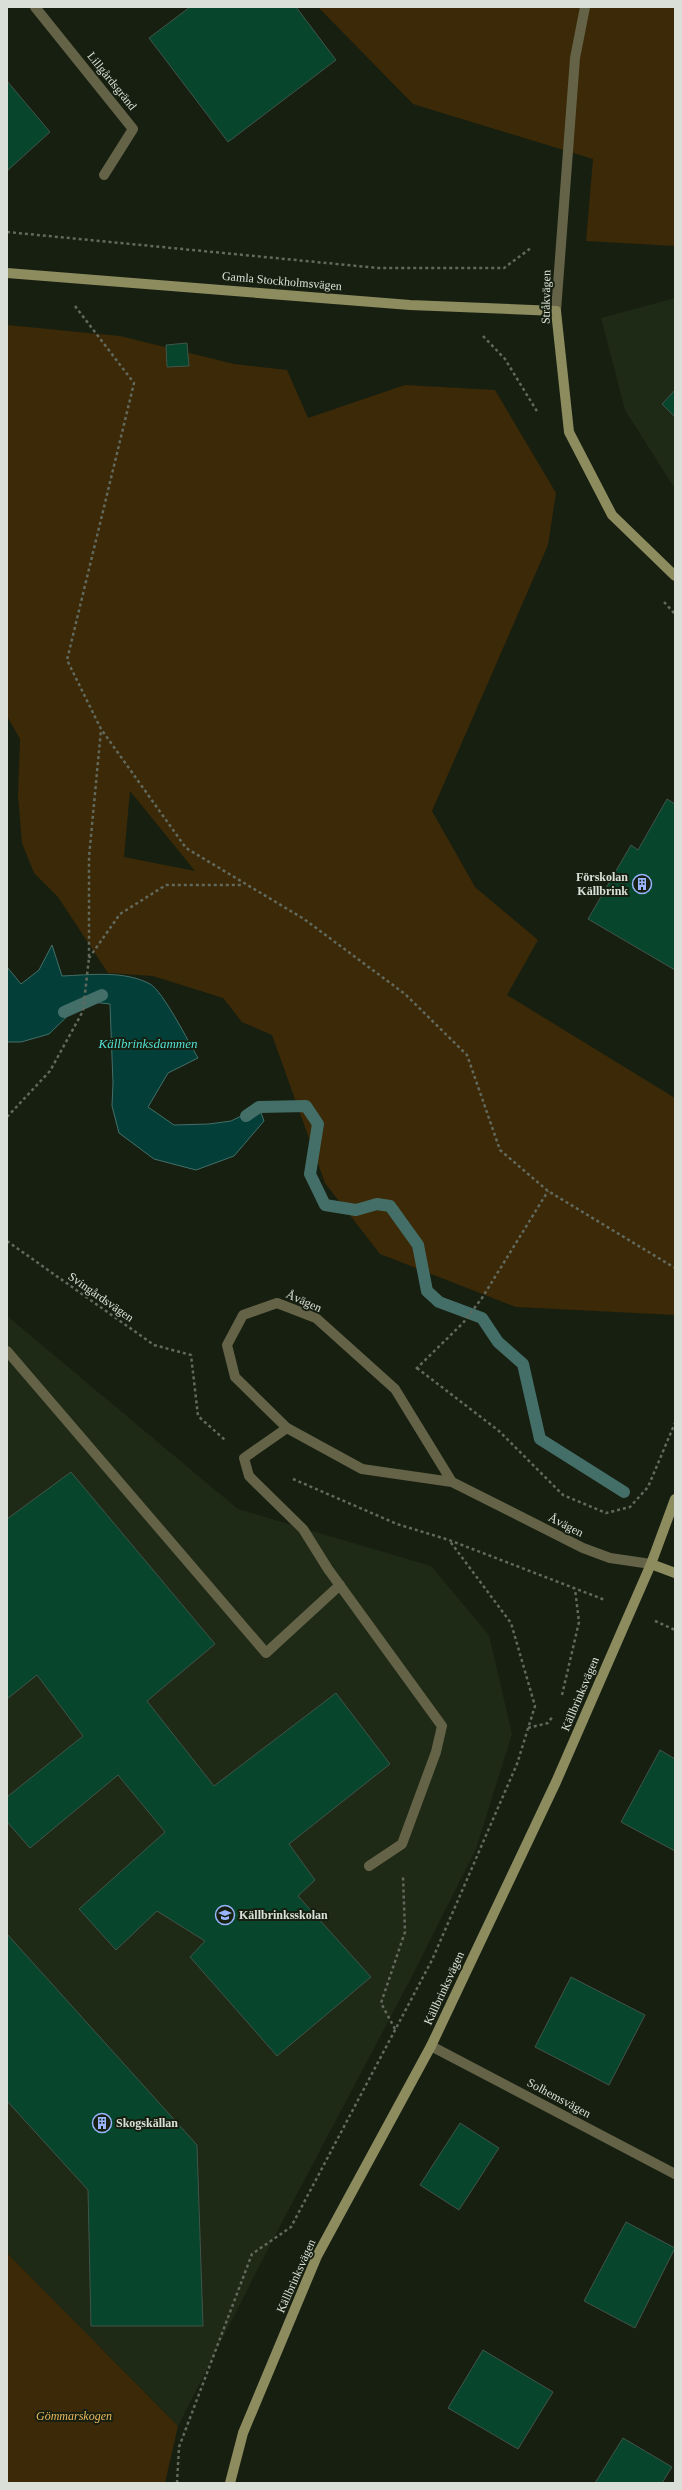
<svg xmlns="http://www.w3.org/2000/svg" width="682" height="2490" viewBox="0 0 682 2490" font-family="Georgia,serif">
<rect width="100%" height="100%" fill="#171f11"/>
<path fill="#1e2916" d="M675,298v191l-50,-79 -24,-92z
M7,1316l231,193 193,57 58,69 23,99 -36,115 -67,133 -140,265 -91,179 -171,-173z"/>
<path fill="#3b2907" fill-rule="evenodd" d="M318,7h357v239l-89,-5 7,-82 -180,-55z
M7,325l113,11 114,28 53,6 21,48 97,-33 90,5 61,103 -8,52 -116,266 43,76 63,53 -31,55 168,103v217l-159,-8 -136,-53 -55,-71 -53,-148 -30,-13 -19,-24 -70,-22 -45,-3 -50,-76 -24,-24 -12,-30 -4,-48 2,-56 -13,-23zM130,791l65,80 -71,-14z
M7,2253l171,173 -13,57h-158z"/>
<path fill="#033e39" stroke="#446f68" d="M52,945l10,31c27,-1 62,-6 88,8 13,7 39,59 48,74l-30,15 -20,34 26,18 35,-1 22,-3 28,-14 5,14 -30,35 -38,14 -42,-11 -35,-26 -7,-27 1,-23 -3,-79 -27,-3 -34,33 -28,8h-14v-75l14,17 18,-14z"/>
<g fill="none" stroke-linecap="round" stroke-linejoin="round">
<path stroke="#446f68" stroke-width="12" d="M64,1012l38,-17
M246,1116l13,-9 47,-1 12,18 -8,50 15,31 31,5 21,-6 13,2 28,39 9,46 12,11 43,16 16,24 25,22 17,75 84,53"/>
</g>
<path fill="#07452c" stroke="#42544a" d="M190,7h106l40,53 -108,82 -79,-104z
M7,81l43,51 -43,39z
M187,343l2,23 -22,1 -1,-22z
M675,390v27l-13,-13z
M667,799l8,5v166l-87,-51 43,-74 7,5z
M71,1472l144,172 -68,57 67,85 122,-93 54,71 -101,80 26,36 -17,16 73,81 -94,79 -87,-99 15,-16 -48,-30 -41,39 -37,-41 86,-77 -47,-57 -88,73 -23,-26v-25l76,-61 -46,-61 -30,24v-180z
M660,1750l15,9v92l-54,-29z
M7,1934l190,211 6,181h-112l-3,-136 -81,-89z
M571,1977l74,38 -36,70 -74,-38z
M460,2123l39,25 -40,62 -39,-25z
M626,2222l49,26 -40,80 -51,-27z
M483,2350l70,42 -35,57 -70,-41z
M623,2438l49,29 -10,16h-67z"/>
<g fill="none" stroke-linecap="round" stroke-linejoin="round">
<path stroke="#62695d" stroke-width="2.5" stroke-dasharray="3 3" stroke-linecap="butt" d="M7,232l371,36h126l27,-20
M75,306l59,77 -67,277 34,69 85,119 118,71 101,75 62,61 33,95 48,41 127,77
M483,336l22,23 33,54
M664,602l11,12
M89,958l31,-44 46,-29h77
M7,1117l43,-46 33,-60 6,-53v-101l12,-127
M7,1241l147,104 37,10 7,61 27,24
M417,1368l82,63 64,64 43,18 24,-6 18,-20 27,-64
M416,1369l47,-46 19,-25 66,-107
M293,1479l104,45 52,16 156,60
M655,1621l20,9
M562,1695l17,-73 -4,-33
M528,1728l20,-5 5,-7
M395,2029l-14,-26 24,-71 -2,-56
M177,2483l2,-36 73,-193 39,-27 141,-267 85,-196 18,-58 -24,-83 -62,-83"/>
<path stroke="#646347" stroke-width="10" d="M7,1351l259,302 74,-68
M287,1428l-43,30 5,18 54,53 25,40 114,157 -6,26 -34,92 -33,22"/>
<path stroke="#646347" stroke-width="10" d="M35,7l98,122 -29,46
M556,311l19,-253 10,-51
M452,1482l-57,-93 -79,-71 -39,-15 -34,12 -16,30 8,32 52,51 75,41 90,13 131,66 27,10 41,6
M431,2046l244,128"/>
<path stroke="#8d8c5f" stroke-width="10" d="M7,273l403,32 146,6 13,121 43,83 63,61
M651,1564l24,9
M230,2483l13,-50 74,-177 114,-210 125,-264 95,-218 24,-65"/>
</g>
<defs>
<symbol id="building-ring" viewBox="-11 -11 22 22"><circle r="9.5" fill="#171f11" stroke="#99b5fd" stroke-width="1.5"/><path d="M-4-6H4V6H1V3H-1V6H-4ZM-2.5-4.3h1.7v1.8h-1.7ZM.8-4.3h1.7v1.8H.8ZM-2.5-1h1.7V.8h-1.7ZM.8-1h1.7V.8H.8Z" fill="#99b5fd"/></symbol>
<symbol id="school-ring" viewBox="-11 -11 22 22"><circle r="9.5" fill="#171f11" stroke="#99b5fd" stroke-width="1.5"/><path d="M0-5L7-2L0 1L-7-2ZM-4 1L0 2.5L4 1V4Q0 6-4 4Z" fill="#99b5fd"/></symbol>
</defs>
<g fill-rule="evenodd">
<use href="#building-ring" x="631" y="873" width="22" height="22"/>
<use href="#school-ring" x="214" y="1904" width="22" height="22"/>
<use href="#building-ring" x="91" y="2112" width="22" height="22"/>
</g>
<g text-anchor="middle" stroke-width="4" stroke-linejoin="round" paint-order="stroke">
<g font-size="12" fill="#dae0d7" stroke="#171f11">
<text transform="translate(112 81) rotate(51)" y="4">Lillgårdsgränd</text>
<text transform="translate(282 281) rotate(5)" y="4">Gamla Stockholmsvägen</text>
<text transform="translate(546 297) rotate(-89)" y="4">Stråkvägen</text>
<text transform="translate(101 1297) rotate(35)" y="4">Svingårdsvägen</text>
<text transform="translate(304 1301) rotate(24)" y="4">Åvägen</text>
<text transform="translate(566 1525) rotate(27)" y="4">Åvägen</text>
<text transform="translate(580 1694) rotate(-67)" y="4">Källbrinksvägen</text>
<text transform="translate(444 1988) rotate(-65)" y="4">Källbrinksvägen</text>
<text transform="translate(559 2098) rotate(28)" y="4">Solhemsvägen</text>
<text transform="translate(296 2276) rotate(-66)" y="4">Källbrinksvägen</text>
</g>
<g font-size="12" font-weight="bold" fill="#dae0d7" stroke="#171f11" text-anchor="start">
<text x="628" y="881" text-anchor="end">Förskolan<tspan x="628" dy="14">Källbrink</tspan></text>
<text x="239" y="1919">Källbrinksskolan</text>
<text x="116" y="2127">Skogskällan</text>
</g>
<g font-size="12" font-style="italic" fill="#eab75d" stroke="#171f11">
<text x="74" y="2420">Gömmarskogen</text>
</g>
<g font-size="13" font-style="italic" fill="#51e0d3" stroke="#171f11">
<text x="148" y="1048">Källbrinksdammen</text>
</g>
</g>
<rect width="682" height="2490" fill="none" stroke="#dae0d7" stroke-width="16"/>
</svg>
